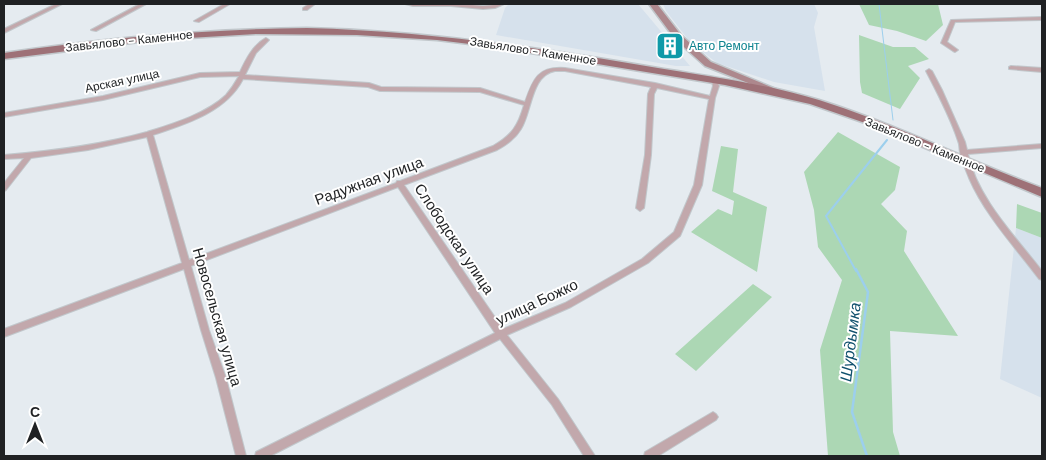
<svg xmlns="http://www.w3.org/2000/svg" width="1046" height="460" viewBox="0 0 1046 460" font-family="'DM Sans',sans-serif">
<rect width="100%" height="100%" fill="#e5ebf0"/>
<path fill="#d6e1ec" d="M509,4h129l52,62h-14l-180,-31 9,-27z
M663,4h151l4,9 -4,14 11,64 -51,-9 -57,-19 -27,-21 -24,-31z
M1016,228l26,10v160l-42,-19z"/>
<path fill="#acd7b4" d="M859,4h79l5,21 -17,16 -29,-10 -28,-6z
M859,35l34,12h22l14,12 -21,7 12,12 -20,31 -38,-16 -2,-11z
M838,132l62,35 -5,23 -14,14 26,27 -3,20 54,85 -68,-5 3,101 7,24h-72l-8,-106 22,-70 -24,-33 -4,-37 -10,-38z
M721,146l17,3 -5,43 34,15 -10,65 -66,-40 27,-23 14,6 2,-14 -22,-10z
M1017,204l25,9v25l-26,-10z
M753,284l19,13 -76,74 -21,-17z"/>
<g fill="none" stroke-linecap="round" stroke-linejoin="round">
<path stroke="#9ccfed" stroke-width="1" d="M879,4l14,116"/>
<path stroke="#9ccfed" stroke-width="2" d="M856,271l-30,-55 61,-76"/>
<path stroke="#9ccfed" stroke-width="2.5" d="M856,269l12,23 -16,120 15,44"/>
<defs>
<path id="street" d="M56,4h6l-58,29v-4z
M140,4h6l-50,27 -5,-1z
M224,4h6l-31,18 -5,-1z
M309,4h6l-8,6h-4v-2z
M405,4h57l21,2 21,-2 -9,4 -12,1 -32,-3h-38z
M1042,17v3l-87,2 -8,20 11,8 -3,2 -2,-1 -12,-8 10,-23z
M266,38l3,2 -13,13 -11,22 124,8 12,4 99,1 45,14c8,-23 13,-36 40,-34l90,15 55,13 3,-10 -1,-5 1,-1h4l2,6 -4,12 -13,87 -22,51 -32,27 -77,44 -64,28 51,64 37,57h-11l-32,-51 -52,-66 -230,117h-15l1,-4 239,-119 -97,-146 -207,79 18,64 17,48 20,78h-10l-20,-78 -15,-48 -17,-61 -180,68v-8l178,-66 -35,-126 -59,13 -57,8 -25,32 -2,1v-8l20,-25 -20,1v-4c48,-4 96,-10 143,-23 25,-8 59,-18 79,-37 5,-6 9,-12 13,-19l-39,1 -97,23 -99,17v-4l99,-17 97,-23 40,-1c6,-13 13,-27 26,-34zM555,71h10l86,16 -3,7 -3,61 -9,53 4,3 4,-3 7,-53 3,-61 3,-6 52,11 -15,86 -20,47 -32,27 -77,44 -62,26 -99,-144 93,-35c10,-6 18,-11 24,-21 11,-17 10,-54 34,-58zM243,79l125,8 12,4 100,1 44,13c-6,21 -12,30 -31,41l-93,35h-3l-1,2 -207,77 -36,-125c33,-11 73,-23 90,-56z
M1011,66l31,2v4l-33,-3v-2z
M929,69l3,2 10,19 23,52 2,8 75,-6v4l-74,6c9,44 48,83 74,117v9l-3,-1c-24,-32 -54,-64 -70,-101 -3,-8 -8,-18 -9,-26 -1,-3 0,-7 -2,-11 -7,-22 -21,-49 -32,-70z
M713,412l3,2 2,3 -2,3 -58,36h-14l1,-4z"/>
<path id="secondary" d="M649,4h8l24,31 30,27 72,30 -4,3 -3,-1 -71,-28 -30,-27z"/>
<path id="primary" d="M307,28c119,3 234,20 351,40 54,9 109,16 161,32 77,24 148,60 223,88v9l-174,-73 -58,-20 -85,-19 -231,-38 -57,-7 -80,-5 -101,-1 -101,6 -151,19v-6c101,-15 201,-24 303,-25z"/>
</defs>
<use href="#street" stroke="#c1c7cb" stroke-width="2"/>
<use href="#secondary" stroke="#c1c7cb" stroke-width="3"/>
<use href="#primary" stroke="#c1c7cb" stroke-width="3"/>
<use href="#street" fill="#c2a8ac" fill-rule="evenodd"/>
<use href="#secondary" fill="#ad888d" fill-rule="evenodd"/>
<use href="#primary" fill="#9e7177" fill-rule="evenodd"/>
</g>
<defs>
<symbol id="building-square" viewBox="-11 -11 22 22"><rect x="-9" y="-9" width="18" height="18" rx="4" fill="#0f9aa8" stroke="#fff"/><path d="M-4-6H4V6H1V3H-1V6H-4ZM-2.5-4.3h1.7v1.8h-1.7ZM.8-4.3h1.7v1.8H.8ZM-2.5-1h1.7V.8h-1.7ZM.8-1h1.7V.8H.8Z" fill="#fff"/></symbol>
</defs>
<g fill-rule="evenodd">
<use href="#building-square" x="654" y="30" width="32" height="32"/>
</g>
<g text-anchor="middle" stroke-width="4" stroke-linejoin="round" paint-order="stroke">
<g font-size="12" fill="#1f2123" stroke="#fff">
<text transform="translate(129 41) rotate(-6)" y="4">Завьялово - Каменное</text>
<text transform="translate(533 51) rotate(9)" y="4">Завьялово - Каменное</text>
<text transform="translate(122 81) rotate(-12)" y="4">Арская улица</text>
<text transform="translate(925 145) rotate(22)" y="4">Завьялово - Каменное</text>
</g>
<g font-size="12" fill="#0d838f" stroke="#fff" text-anchor="start">
<text x="689" y="50">Авто Ремонт</text>
</g>
<g font-size="15" fill="#1f2123" stroke="#fff">
<text transform="translate(369 181) rotate(-20)" y="5">Радужная улица</text>
<text transform="translate(454 239) rotate(56)" y="5">Слободская улица</text>
<text transform="translate(537 302) rotate(-25)" y="5">улица Божко</text>
<text transform="translate(217 317) rotate(74)" y="5">Новосельская улица</text>
</g>
<g font-size="16" font-style="italic" fill="#0f506d" stroke="#fff">
<text transform="translate(850 342) rotate(-83)" y="6">Шурдымка</text>
</g>
</g>
<rect width="1046" height="460" fill="none" stroke="#1f2123" stroke-width="10"/>
<g transform="translate(35 425)" stroke="#ffffff" stroke-width="4" paint-order="stroke">
<path d="M0-4L9 19L0 12L-9 19Z" fill="#1f2123"/>
<text y="-8" font-size="14" font-weight="bold" text-anchor="middle" fill="#1f2123">С</text>
</g>
</svg>
